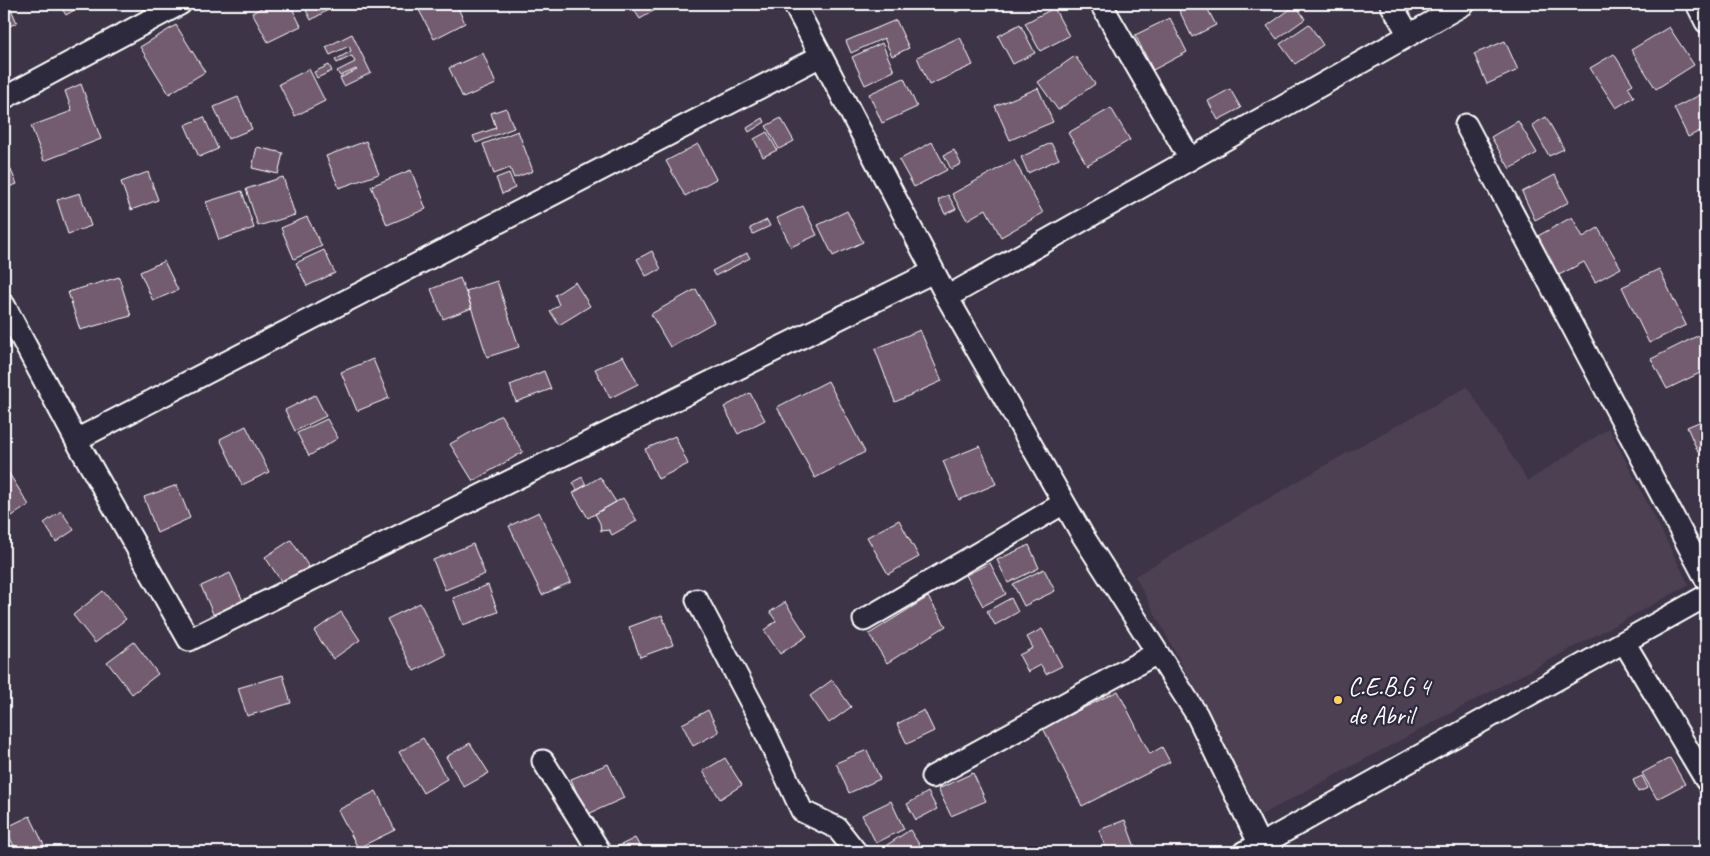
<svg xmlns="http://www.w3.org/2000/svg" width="1710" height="856" viewBox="0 0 1710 856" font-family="Caveat,sans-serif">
<rect width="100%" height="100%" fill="#3d3447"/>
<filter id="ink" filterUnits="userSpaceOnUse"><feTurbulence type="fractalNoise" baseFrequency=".02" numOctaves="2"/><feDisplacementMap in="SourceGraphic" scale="10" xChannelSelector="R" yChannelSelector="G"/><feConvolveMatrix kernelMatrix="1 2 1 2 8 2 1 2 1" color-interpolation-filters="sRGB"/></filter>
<g filter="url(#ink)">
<path fill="#4d4053" d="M1467,387l61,94 81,-53 80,157 -428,230 -126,-239 203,-118z"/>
<path fill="#735c70" stroke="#fff" d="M4,4h5l8,19 -13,5z
M59,4h25l-18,11z
M269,4h21l11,22 -33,16 -16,-29z
M303,4h35l-27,16z
M428,4h28l9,19 -31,16 -16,-31z
M630,4h35l-25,15z
M952,4h23l-19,8z
M1182,4h23l11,21 -24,12 -15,-31z
M1296,5l9,14 -28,20 -10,-13z
M1054,8l15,28 -29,15 -15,-28z
M1170,18l17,34 -34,18 -18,-35z
M896,20l13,28 -17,8 -8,-18 -33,15 -5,-12z
M1020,24l15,29 -22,11 -15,-28z
M1309,24l14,21 -28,19 -15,-20z
M176,25l29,47 -36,22 -29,-47z
M1669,27l25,38 -38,24 -25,-39z
M352,34l19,39 -27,13 -4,-8 17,-8 -1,-1 -16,7 -3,-5 18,-9 -3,-6 -15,7 -2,-3 16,-9 -2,-5 -19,9 -4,-8z
M960,37l13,28 -44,20 -12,-28z
M1505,41l13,29 -31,14 -13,-30z
M882,43l12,28 -29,14 -13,-28z
M483,53l13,31 -33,14 -14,-30z
M1614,54l19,30 -5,3 6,10 -18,11 -26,-40z
M1075,56l20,28 -37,26 -20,-28z
M329,65l3,6 -15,7 -3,-6z
M309,69l16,32 -30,15 -16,-32z
M904,78l13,29 -35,16 -13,-29z
M81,84l20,55 -57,22 -13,-35 41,-15 -7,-20z
M1038,88l15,34 -43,18 -15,-34z
M1230,89l11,19 -23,12 -10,-19z
M1702,94l4,8v26l-18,9 -14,-29z
M238,97l14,32 -24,10 -14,-32z
M506,108l8,20 -38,15 -3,-7 23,-8 -5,-15z
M1111,108l19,32 -43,25 -19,-32z
M204,117l14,32 -19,8 -14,-32z
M1546,117l18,32 -15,7 -17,-31z
M763,118l2,4 -16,10 -2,-4z
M781,118l13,23 -15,8 -13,-23z
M1518,121l19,32 -27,16 -19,-32z
M518,131l15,40 -19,7 -4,-10 -16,6 -11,-30z
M767,132l10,18 -14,7 -9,-18z
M366,141l13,33 -40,14 -13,-32z
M932,142l15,28 -33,17 -15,-27z
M1051,143l8,16 -31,14 -7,-16z
M698,144l18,35 -31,17 -19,-35z
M257,147l26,6 -5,21 -26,-6z
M954,150l7,14 -10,5 -7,-14z
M5,157l12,27 -13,5v-31z
M1014,160l29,53 -42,24 -15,-28 -19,11 -15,-26z
M411,170l15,39 -39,16 -16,-39z
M148,172l10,28 -27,10 -10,-28z
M509,173l6,15 -13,6 -6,-16z
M1555,175l14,27 -34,18 -13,-28z
M283,177l12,38 -37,11 -12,-37z
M242,191l12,37 -35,12 -13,-38z
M80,193l11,33 -23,8 -11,-34z
M948,195l8,14 -11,5 -7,-14z
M803,206l14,29 -26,12 -14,-29z
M847,211l16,31 -30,14 -15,-31z
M307,217l15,29 -28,13 -13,-31z
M1572,217l11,20 15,-9 23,40 -26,14 -11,-20 -27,14 -21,-39z
M767,220l3,6 -17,8 -3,-6z
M324,250l11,23 -28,13 -11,-23z
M652,251l9,18 -15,7 -9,-17z
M747,253l3,5 -35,18 -3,-5z
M164,261l14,29 -25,11 -13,-29z
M1659,269l27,56 -37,18 -27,-56z
M119,277l12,39 -51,14 -12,-38z
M460,278l12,30 -29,11 -12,-30z
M497,281l22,66 -32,10 -21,-66z
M575,282l15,24 -31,19 -9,-14 9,-6 -4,-10z
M696,289l18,33 -44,25 -19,-33z
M920,330l22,51 -47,21 -20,-53z
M1703,333l3,6v31l-39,19 -16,-30z
M623,356l15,28 -28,14 -15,-29z
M373,359l16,39 -32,13 -16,-39z
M544,371l7,18 -35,13 -6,-17z
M828,381l37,71 -50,26 -38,-71z
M750,393l15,27 -27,14 -14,-27z
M315,395l11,21 -31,15 -10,-21z
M501,415l22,37 -50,29 -23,-37z
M327,419l11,19 -29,18 -12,-23z
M1706,419v29l-8,4 -11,-25z
M246,426l23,46 -27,13 -22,-46z
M675,436l13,28 -30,15 -13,-30z
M980,446l16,38 -37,16 -16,-39z
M8,472l21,33 -25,16v-47z
M582,477l4,8 -9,5 -4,-8z
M600,477l16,25 -28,16 -15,-25z
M177,485l13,33 -33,15 -13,-36z
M623,498l14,23 -25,14 -3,-5 -8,1 -1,-8 -5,-9z
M1706,508v12l-5,-9z
M61,511l13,19 -18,12 -12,-19z
M539,512l32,70 -29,13 -33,-69z
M899,520l20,37 -31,17 -21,-37z
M291,540l18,27 -26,17 -18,-27z
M473,544l12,30 -40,16 -12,-30z
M1029,545l10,23 -31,15 -11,-23z
M990,563l16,31 -23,12 -17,-31z
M1044,569l11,22 -31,15 -11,-22z
M230,573l14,30 -30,13 -13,-30z
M488,585l10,27 -35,13 -10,-27z
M103,591l23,28 -31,24 -22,-28z
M928,597l18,29 -59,37 -18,-29z
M1011,598l7,14 -23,13 -8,-14z
M785,602l22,34 -27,18 -16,-24 12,-9 -6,-9z
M420,603l26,52 -32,16 -27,-52z
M341,612l19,28 -27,19 -19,-28z
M662,615l11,30 -33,12 -11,-30z
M1042,629l20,37 -16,8 -5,-9 -13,7 -9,-17 14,-7 -6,-11z
M134,642l24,32 -26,20 -25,-32z
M283,675l8,28 -44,13 -9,-28z
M832,680l19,27 -22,16 -19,-27z
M1118,691l32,63 12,-7 8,15 -88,44 -39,-78z
M708,710l11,22 -26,14 -11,-22z
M924,710l10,21 -27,13 -10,-20z
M423,738l24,41 -24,14 -24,-41z
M4,739l6,12 -6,3z
M470,743l19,30 -25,14 -18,-30z
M867,750l13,29 -31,14 -13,-30z
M725,758l17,27 -22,14 -17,-28z
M1670,758l15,26 -28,15 -15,-26z
M608,764l16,34 -38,17 -15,-36z
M973,773l13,28 -35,15 -13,-27z
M1642,776l6,12 -10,4 -5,-12z
M376,791l19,39 -37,18 -20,-38z
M928,792l9,17 -21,11 -9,-16z
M891,801l13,28 -28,14 -14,-28z
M30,816l16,33 -7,3h-22l-12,-24z
M1125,820l11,30 -6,2h-23l-8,-22z
M910,830l14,22h-48z
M635,838l8,14h-31l-1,-2z
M813,847l4,5h-13z"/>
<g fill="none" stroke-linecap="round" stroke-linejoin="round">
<defs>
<path id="minor" d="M794,4l153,293 136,239 114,179 63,130 -16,7
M1101,4l89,155
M1391,4l18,31
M1697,4l9,18
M821,56l-745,384 113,200 744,-368
M4,98l176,-94
M1466,125l240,454
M947,297l517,-293
M4,305l72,135
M697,600l59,112 46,99 35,17 19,24
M864,620l200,-117
M1624,642l82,138
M543,761l57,91
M932,777l225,-124
M1264,852l-4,-7 446,-249"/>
</defs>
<use href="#minor" stroke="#fff" stroke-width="25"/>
<use href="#minor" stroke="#2f2a3d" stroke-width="21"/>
</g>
</g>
<circle fill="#ffd166" stroke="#2f2a3d" stroke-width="2" cx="1338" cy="700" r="5"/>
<g text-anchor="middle" stroke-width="4.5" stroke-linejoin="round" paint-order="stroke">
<g font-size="25" fill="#fff" stroke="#2f2a3d" text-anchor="start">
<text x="1348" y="695">C.E.B.G 4<tspan x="1348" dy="29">de Abril</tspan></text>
</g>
</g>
<rect width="1710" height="856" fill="none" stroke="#2f2a3d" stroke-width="20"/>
<rect x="10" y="10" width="1690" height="836" fill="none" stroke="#fff" stroke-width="2" filter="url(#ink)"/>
</svg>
